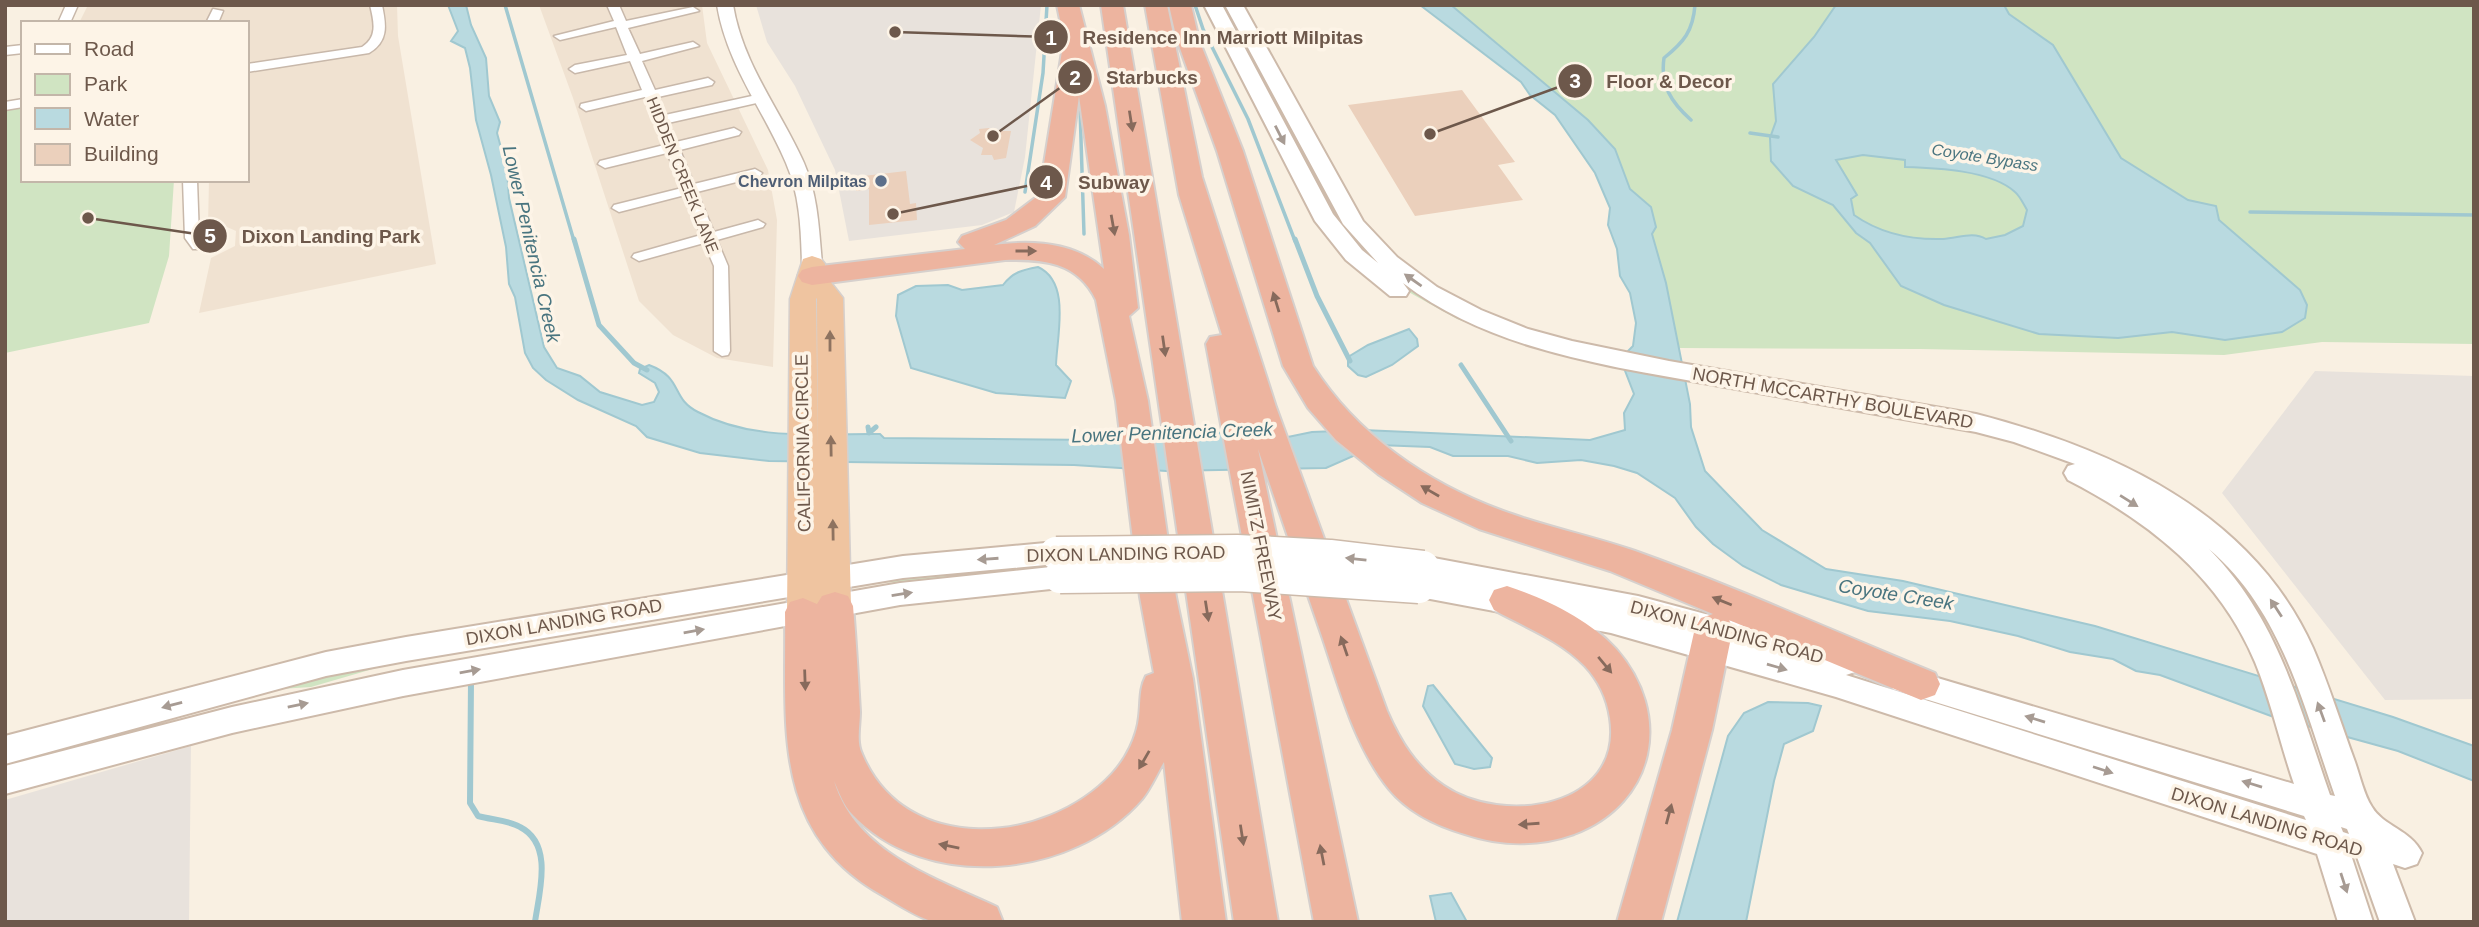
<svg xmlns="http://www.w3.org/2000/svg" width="2479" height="927" viewBox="0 0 2479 927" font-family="Helvetica,sans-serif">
<rect width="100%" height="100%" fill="#f9f0e2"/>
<path fill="#f0e2d1" d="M88,5h309l1,31 38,228 -237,49 12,-55 24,-12 1,-15 -9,-4 -19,-1 1,-46h38v-157h-168z
M539,5h163l5,38 61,127 9,50 -4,147 -56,-9 -44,-23 -34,-34 -66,-203z"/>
<path fill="#e8e2dc" d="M756,5h285l-16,152 -11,55 -32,13 -133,16 -14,-71 -40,-84 -28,-44z
M2315,371l159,5v323l-89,1 -163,-207z
M191,746l-2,176h-184v-122z"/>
<path fill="#d0e4c2" d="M1218,5h7l110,209 30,39 34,28 43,27 294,80 -142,-25 -69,-18 -68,-26 -61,-34 -51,-46z
M1451,5h1023v339l-152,-2 -98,13 -304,-6 -242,-1 -12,-65 -14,-49 4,-7 -5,-20 -21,-18 -15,-40 -27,-29z
M23,107v73h151l-5,76 -20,67 -144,30v-243z
M1093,563l-185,20 -29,-1 40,-7z
M735,606l-352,60 -72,21 -46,3 74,-18z"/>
<path fill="#b9dae0" stroke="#a0c8d0" stroke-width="2" fill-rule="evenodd" d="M448,5h18l5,20 15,33 3,38 11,26 -3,11 10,37 2,28 35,149 13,21 23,8 20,16 42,13 12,-3 5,-10 -4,-9 -16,-10 1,-4 9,-4c35,13 21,33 49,47 56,30 121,21 182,22l4,4 215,2 78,-11 29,1 34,7 43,1 29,-6 51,-2 227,10 35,-10 -1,-17 10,-19 -12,-31 3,-9 8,-8 3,-23 -6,-30 -10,-17 -3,-27 -9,-24 2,-17 -15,-35 -40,-58 -25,-20 -9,-13 -101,-77h31l137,115 27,29 15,40 21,18 5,20 -4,7 14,49 24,121 1,23 14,44 57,59 64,39 77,12 192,45 298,91 81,29v35l-76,-30 -127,-35 -111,-41 -24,-4 -23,-12 -43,-7 -52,-16 -68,-15 -82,-10 -87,-26 -38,-19 -30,-22 -17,-17 -21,-29 -38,-25 -23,-7 -33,-6 -44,3 -29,-7h-55l-23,-9 -52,-2 -52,23 -160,3 -92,-6 -305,-4 -69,-8 -53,-16 -11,-11 -58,-26 -32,-20 -13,-12 -8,-15 -10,-56 -6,-13 -3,-37 -15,-72 -15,-55 -6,-52 -5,-20 -14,-7 7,-10z
M1836,5h168l5,9 44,31 68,113 67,42 28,6 3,14 81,70 7,15 -2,13 -23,14 -57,8 -53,-8 -54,6 -79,-4 -95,-29 -43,-19 -31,-43 -14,-10 -23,-28 -40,-19 -22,-25 -1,-23 6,-17 -3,-37 41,-47zM1863,155l42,5v7c31,1 86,3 110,25 5,4 9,13 12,18l-4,16 -18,9 -19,4c-13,-8 -27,-1 -43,0 -32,1 -62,-5 -89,-24l-3,-16 6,-4 -21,-35z
M1038,267c33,15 19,68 18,98l15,16 -6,17 -69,-5 -85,-25 -15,-52 2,-21 18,-9 32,-1 14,5 41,-5c10,-13 19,-15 35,-18z
M1409,329l8,10 1,7 -26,19 -26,12 -8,-2 -10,-9v-9l20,-12z
M1433,685l59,73 -2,9 -16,2 -19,-5 -32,-58 5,-20z
M1768,702l40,1 13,3 -8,25 -29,13 -10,37 -28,141h-69l51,-186 16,-23z
M1451,893l16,29h-31l-6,-26z"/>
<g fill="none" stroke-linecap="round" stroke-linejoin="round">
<path stroke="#a0c8d0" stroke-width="3.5" d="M505,5l69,236
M1195,5l8,24 45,90 47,122
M1080,108l4,126
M1691,120c-20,-18 -31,-35 -27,-62 20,-16 29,-27 31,-53
M1750,133l28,4
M1025,192l18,-119 4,-68
M2250,212l224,3"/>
<path stroke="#a0c8d0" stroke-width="5" d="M574,239l25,86 35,38 13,7
M1295,239l22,57 33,65
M1461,365l50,76
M868,427l1,6 7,-6"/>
<path stroke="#a0c8d0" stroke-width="6" d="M471,681l-1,122 8,13c14,4 30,4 42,11 34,17 19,66 15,95"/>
</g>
<path fill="#ebd0bc" d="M1462,90l53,72 -17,3 25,35 -108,16 -67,-111z
M989,128l7,3h15l-5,27 -12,2 -2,-5h-11l2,-7 -13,-8 10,-7 -1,-4z
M906,171l4,33 6,-1 1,17 -48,5v-36l-13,2 -1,-14z"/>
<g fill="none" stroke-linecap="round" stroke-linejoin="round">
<defs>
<path id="minor" d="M66,5h12l-8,18h-12z
M370,5h12c4,20 7,36 -13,48l-122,19v-8l115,-17c16,-10 12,-25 8,-42z
M607,5h12l7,16 67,-14 6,4 -71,17 12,26 53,-12 6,4 -57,15 13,29 53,-12 6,4 -2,3 -54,12 7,18 96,-21 6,4 -6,4 -93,21 8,19 58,-14 7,4 -2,3 -59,15 14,34 61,-15 7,4 -2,3 -63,16 17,40 44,-12 7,4 -2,3 -46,13 11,26 2,85 -2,4 -6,1 -8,-5v-85l-10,-23 -65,18 -7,-4 2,-3 67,-19 -16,-40 -66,17 -7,-4 2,-3 68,-17 -15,-35 -62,15 -7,-4 2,-3 64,-16 -19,-48 -59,14 -6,-4 1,-3 61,-14 -12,-29 -55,12 -6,-4 6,-4 52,-10 -11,-28 -56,13 -6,-4 60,-15z
M213,9l10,2 -5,12h-12z
M23,45v8l-18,2v-8z
M23,99v8l-18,3v-8z
M183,180h14l2,58 6,8 -2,3h-10l-8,-11z"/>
<path id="tertiary" d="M717,5h16c10,60 47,104 71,158 14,32 15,67 18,101l-3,4h-14l-3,-4c-1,-34 -2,-69 -16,-101 -23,-54 -59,-98 -69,-158z"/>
<path id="secondary" d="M1204,5h18l111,209 29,36 16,13 -35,-39 -118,-219h18l120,216 34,36 40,30 44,23 47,19 44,12 97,20 307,53c136,35 276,98 337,234 16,37 28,76 42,114 5,14 9,33 17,45 11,19 39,23 50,46l-5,11 -12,4 -12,-4 22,58h-35l-24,-68 -4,4 21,64h-35l-21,-68 -481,-157 -225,-64 -202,-38 -4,-8 4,-8 9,-3 -5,-1 -4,-8 4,-8 10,-3 215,40 217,58 4,9 -4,9 -9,3 460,145 -2,-4 -411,-127 -4,-9 4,-9 11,-3 390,116c-14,-41 -23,-83 -39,-122 -36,-86 -107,-141 -187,-182l-4,-7 4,-7 7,-2 -61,-22 -38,-10c-87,-16 -175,-31 -262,-47 -106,-19 -224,-35 -311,-102l6,8 -3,5h-16l-44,-36 -31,-39zM2209,549c74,63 95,159 126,247l-5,-1c-32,-91 -51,-175 -121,-246zM2341,827l6,2 2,5 -6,-2z
M1056,542l10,4 4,7 -4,7 -10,4 -153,14 -497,83 -80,15 -321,88v-28l321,-84 80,-15 497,-81z
M1060,566l10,3 4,8 -4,8 -10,3 -160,17 -497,91 -171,37 -227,61v-28l227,-59 171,-37 497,-87z"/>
<path id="trunk" d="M812,256l9,3 4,5v11l18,23 8,308 -4,9 -12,4 -12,-4 -4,-7 -4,13 -12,4 -12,-4 -4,-9 3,-313 13,-40zM816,298l1,1 1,153 -2,-153z"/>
<path id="motorway" d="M1057,5h22l26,101 24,129 9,73 -9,8 19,85 28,196 17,82 33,243h-44l-18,-160c-7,11 -13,26 -22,37 -68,79 -216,94 -290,15 -8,-8 -13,-22 -18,-33 22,72 101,97 163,126l6,15c-20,0 -51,4 -69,0 -17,-5 -37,-18 -52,-27 -113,-64 -95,-171 -97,-283l5,-10 13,-4 14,6 5,-8 13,-4 13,4 5,10c3,35 5,71 7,106 0,13 -4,30 2,42 43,103 184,91 250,20 14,-15 25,-37 27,-57 2,-15 0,-28 7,-41l8,-3 -14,-76 -24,-196 -20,-101c-18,-38 -53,-41 -91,-40l-193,25 -10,-3 -4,-6 4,-6 10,-3 153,-18 -7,-7 4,-6 44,-16 33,-25 25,-156zM1079,96l25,173c-29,-27 -73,-29 -110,-24l41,-19 30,-29z
M1101,5h22l155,917h-44z
M1145,5h22l35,172 74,230 111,304c13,30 29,56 57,75 58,40 180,23 166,-68 -3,-20 -11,-37 -25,-52 -25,-26 -60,-39 -91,-56l-5,-10 5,-10 13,-4c37,12 83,34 109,63 57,65 40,154 -42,185 -37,13 -73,12 -109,0 -28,-8 -57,-22 -76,-45 -34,-42 -49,-99 -66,-150 -22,-63 -43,-126 -65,-190l100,473h-44l-108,-578 4,-7 12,-2 -43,-140z
M1169,5h22l8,35 44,111 70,215c44,69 114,117 190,145 43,16 89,25 132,40 101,36 200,81 300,122l5,11 -5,11 -14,5 -192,-80 4,8 -21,102 -51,192h-44l55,-192 23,-102 6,-10 12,-4 -103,-43 -131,-42 -57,-26 -44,-29 -42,-34 -28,-32 -25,-42 -66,-215 -40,-111z"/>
</defs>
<use href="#minor" stroke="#c8b8aa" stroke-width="3"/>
<use href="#tertiary" stroke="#c8b8aa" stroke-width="3"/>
<use href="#secondary" stroke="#cdbaaa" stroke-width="4"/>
<use href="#trunk" stroke="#d6d0cd" stroke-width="3"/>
<use href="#motorway" stroke="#d6d0cd" stroke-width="4"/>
<use href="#minor" fill="#fff" fill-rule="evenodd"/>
<use href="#tertiary" fill="#fff" fill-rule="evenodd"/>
<use href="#secondary" fill="#fff" fill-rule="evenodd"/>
<use href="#trunk" fill="#efc4a0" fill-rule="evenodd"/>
<use href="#motorway" fill="#edb49f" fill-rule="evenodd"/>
<defs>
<path id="secondary-bridge" d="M1056,553l181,-2 93,5 93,11
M1060,577l180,-2 179,12"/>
</defs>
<use href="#secondary-bridge" stroke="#cdbaaa" stroke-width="35" stroke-linecap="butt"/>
<use href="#secondary-bridge" stroke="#fff" stroke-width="32"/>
</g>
<defs><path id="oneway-solid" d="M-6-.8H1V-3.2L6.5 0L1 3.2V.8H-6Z" transform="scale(1.75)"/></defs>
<g fill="#876a5c">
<use href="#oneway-solid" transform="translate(1131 121) rotate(81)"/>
<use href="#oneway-solid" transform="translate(1113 225) rotate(80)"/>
<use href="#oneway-solid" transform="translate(1026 251)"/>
<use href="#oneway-solid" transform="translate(1276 302) rotate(-107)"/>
<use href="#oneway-solid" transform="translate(1164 346) rotate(82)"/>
<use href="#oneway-solid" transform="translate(1430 491) rotate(-150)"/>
<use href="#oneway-solid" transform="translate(1722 601) rotate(-158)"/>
<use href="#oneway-solid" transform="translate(1207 611) rotate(81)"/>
<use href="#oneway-solid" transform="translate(1344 646) rotate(-109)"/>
<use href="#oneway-solid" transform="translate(1605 665) rotate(50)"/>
<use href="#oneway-solid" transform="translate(805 680) rotate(88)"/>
<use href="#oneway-solid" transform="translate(1144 760) rotate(120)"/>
<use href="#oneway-solid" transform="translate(1669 814) rotate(-75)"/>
<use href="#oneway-solid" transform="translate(1529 824) rotate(176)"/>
<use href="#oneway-solid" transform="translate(1242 835) rotate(81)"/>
<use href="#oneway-solid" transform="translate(949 846) rotate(-169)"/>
<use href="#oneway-solid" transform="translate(1322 855) rotate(-101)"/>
</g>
<g fill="#a79b93">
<use href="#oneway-solid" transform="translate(1280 135) rotate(63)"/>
<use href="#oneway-solid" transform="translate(1413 280) rotate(-145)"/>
<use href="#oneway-solid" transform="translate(2129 501) rotate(32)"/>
<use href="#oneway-solid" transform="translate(988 559) rotate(176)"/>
<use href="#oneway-solid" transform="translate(1356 559) rotate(-174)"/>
<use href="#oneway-solid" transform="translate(902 594) rotate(-9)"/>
<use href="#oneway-solid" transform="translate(2276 608) rotate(-123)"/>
<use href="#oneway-solid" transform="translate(694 631) rotate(-10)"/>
<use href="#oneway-solid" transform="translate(1777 667) rotate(16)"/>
<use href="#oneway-solid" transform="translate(470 671) rotate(-10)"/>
<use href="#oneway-solid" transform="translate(172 705) rotate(165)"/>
<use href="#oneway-solid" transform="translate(298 705) rotate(-12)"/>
<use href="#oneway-solid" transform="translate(2321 712) rotate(-110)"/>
<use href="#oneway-solid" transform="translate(2035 719) rotate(-163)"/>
<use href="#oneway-solid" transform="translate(2103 770) rotate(18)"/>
<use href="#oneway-solid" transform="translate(2252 784) rotate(-163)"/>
<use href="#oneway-solid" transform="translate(2344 883) rotate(72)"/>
</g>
<g fill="#8e7360">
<use href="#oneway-solid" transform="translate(830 341) rotate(-90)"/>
<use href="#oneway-solid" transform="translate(831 446) rotate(-91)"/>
<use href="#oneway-solid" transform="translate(833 530) rotate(-91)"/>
</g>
<circle fill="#5c6f8a" stroke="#fdf4e7" stroke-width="2.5" cx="881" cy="181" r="7"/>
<g text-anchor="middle" stroke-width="7" stroke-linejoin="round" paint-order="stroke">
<g font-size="16" font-style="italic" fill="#48747f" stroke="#fdf4e7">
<text transform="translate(1985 157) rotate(9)" y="6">Coyote Bypass</text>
</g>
<g font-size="16" fill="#6d584b" stroke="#fdf4e7">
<text transform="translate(683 175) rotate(68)" y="6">HIDDEN CREEK LANE</text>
</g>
<g font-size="16" font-weight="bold" fill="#4e5e75" stroke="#fdf4e7" text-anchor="end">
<text x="867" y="187">Chevron Milpitas</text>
</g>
<g font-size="18" fill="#6d584b" stroke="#fdf4e7">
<text transform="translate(1833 398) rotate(10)" y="6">NORTH MCCARTHY BOULEVARD</text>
<text transform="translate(803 443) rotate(-91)" y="6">CALIFORNIA CIRCLE</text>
<text transform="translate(1261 546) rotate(79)" y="6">NIMITZ FREEWAY</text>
<text transform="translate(1126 554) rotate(-1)" y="6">DIXON LANDING ROAD</text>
<text transform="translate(564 622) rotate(-10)" y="6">DIXON LANDING ROAD</text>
<text transform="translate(1727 632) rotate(15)" y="6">DIXON LANDING ROAD</text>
<text transform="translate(2267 822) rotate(17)" y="6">DIXON LANDING ROAD</text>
</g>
<g font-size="19" font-style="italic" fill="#48747f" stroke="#fdf4e7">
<text transform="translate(532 244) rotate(77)" y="7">Lower Penitencia Creek</text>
<text transform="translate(1172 432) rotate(-2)" y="7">Lower Penitencia Creek</text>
<text transform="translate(1896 594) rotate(9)" y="7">Coyote Creek</text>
</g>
</g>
<path fill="none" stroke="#6d584b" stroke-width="2.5" d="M895 32L1051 37M993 136L1075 77M1430 134L1575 81M893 214L1046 182M88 218L210 236"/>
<g fill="#6d584b" stroke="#fdf4e7" stroke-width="2.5">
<circle cx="895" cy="32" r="7"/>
<circle cx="993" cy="136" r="7"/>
<circle cx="1430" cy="134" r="7"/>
<circle cx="893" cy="214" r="7"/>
<circle cx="88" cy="218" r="7"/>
<circle cx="1051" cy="37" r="18"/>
<circle cx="1075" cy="77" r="18"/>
<circle cx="1575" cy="81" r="18"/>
<circle cx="1046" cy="182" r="18"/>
<circle cx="210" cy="236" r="18"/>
</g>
<g font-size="21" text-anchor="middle" font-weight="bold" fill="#fff">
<text x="1051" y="45">1</text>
<text x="1075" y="85">2</text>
<text x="1575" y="88">3</text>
<text x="1046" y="190">4</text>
<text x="210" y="243">5</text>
</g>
<g font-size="19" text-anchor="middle" font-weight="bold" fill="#6d584b" stroke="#fdf4e7" stroke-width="7" stroke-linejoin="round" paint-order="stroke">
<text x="1223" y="44">Residence Inn Marriott Milpitas</text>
<text x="1152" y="84">Starbucks</text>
<text x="1669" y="88">Floor &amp; Decor</text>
<text x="1114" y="189">Subway</text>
<text x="331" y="243">Dixon Landing Park</text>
</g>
<rect width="2479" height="927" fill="none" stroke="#6d584b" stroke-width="14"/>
<rect x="21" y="21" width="228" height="161" fill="#fdf4e7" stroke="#c3b6a9" stroke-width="2"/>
<rect x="35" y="44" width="35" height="10" fill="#ffffff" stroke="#c3b6a9" stroke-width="2"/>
<text x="84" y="56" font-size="21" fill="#6d584b">Road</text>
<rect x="35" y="74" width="35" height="21" fill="#d0e4c2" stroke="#c3b6a9" stroke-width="2"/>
<text x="84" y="91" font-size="21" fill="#6d584b">Park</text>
<rect x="35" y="108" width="35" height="21" fill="#b9dae0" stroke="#c3b6a9" stroke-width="2"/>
<text x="84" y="126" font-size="21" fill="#6d584b">Water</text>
<rect x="35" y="144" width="35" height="21" fill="#ebd0bc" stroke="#c3b6a9" stroke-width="2"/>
<text x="84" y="161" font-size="21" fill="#6d584b">Building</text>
</svg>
